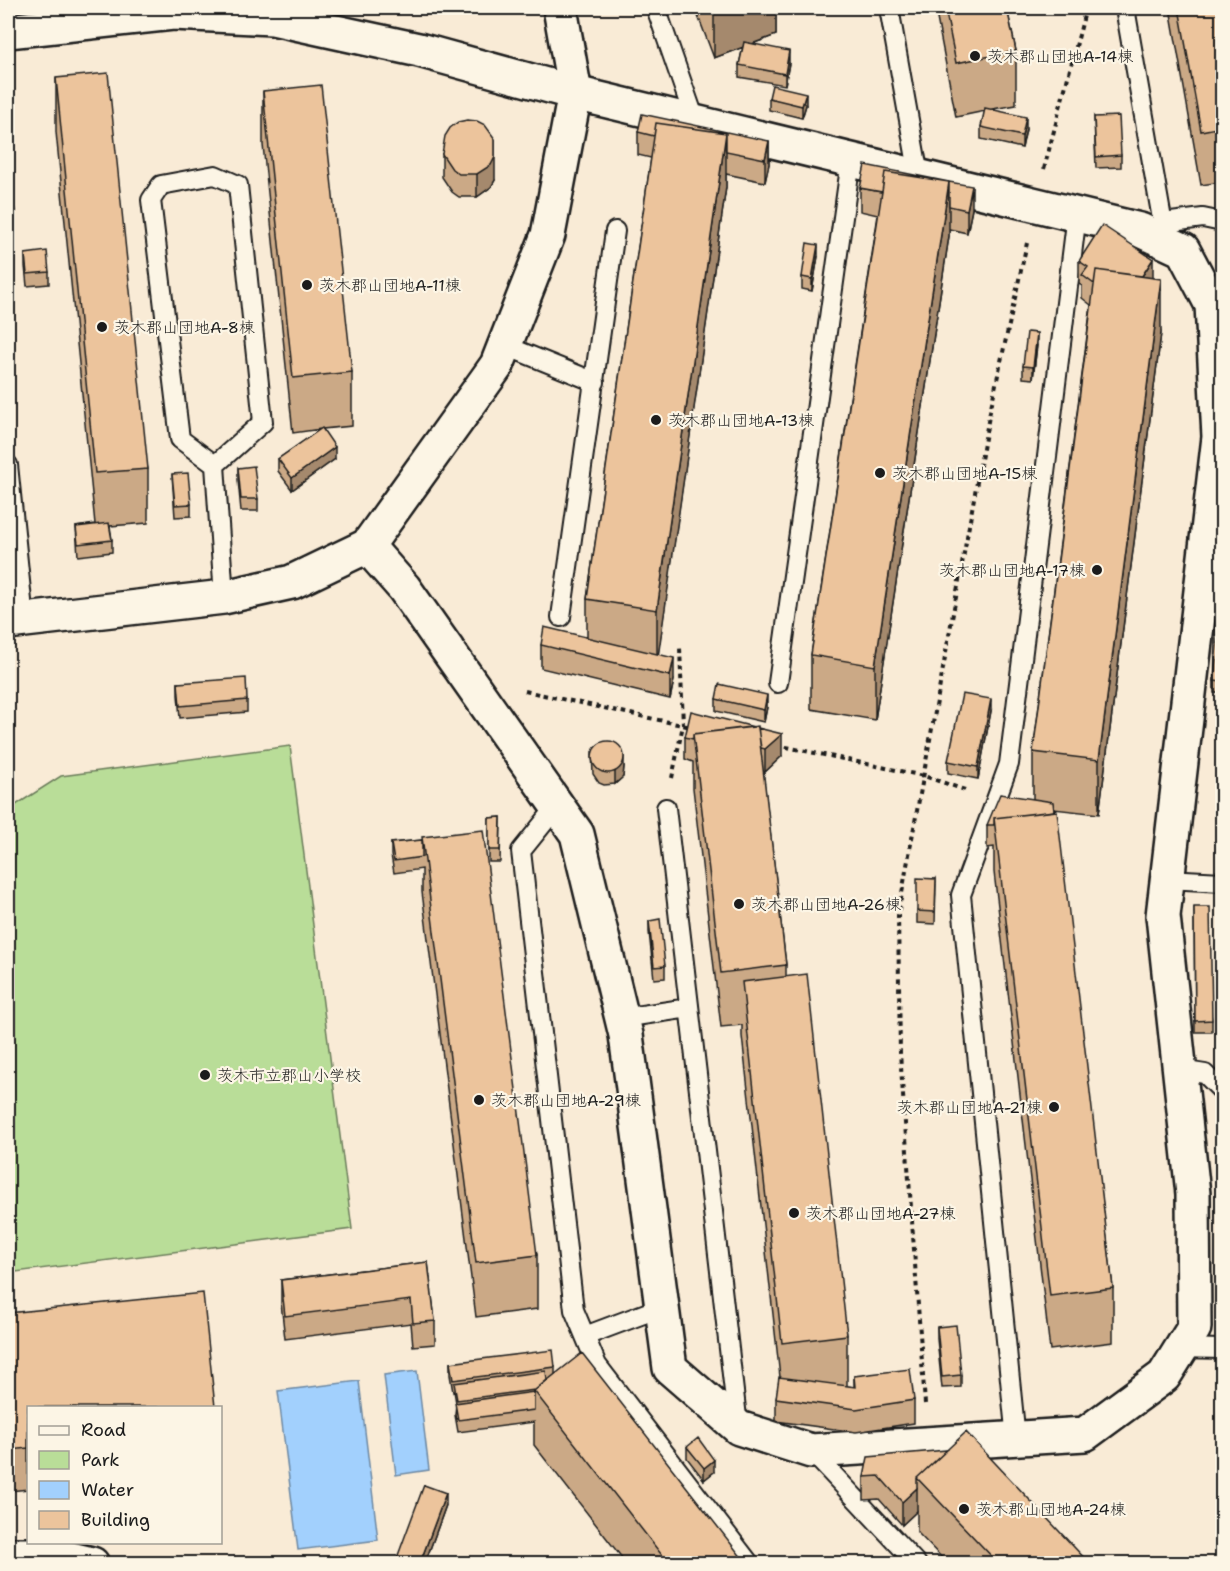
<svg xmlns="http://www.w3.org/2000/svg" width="1230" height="1571" viewBox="0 0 1230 1571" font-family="'Shantell Sans','Klee One',sans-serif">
<rect width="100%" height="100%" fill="#f9ebd6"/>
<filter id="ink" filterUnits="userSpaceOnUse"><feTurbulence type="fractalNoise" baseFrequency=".0167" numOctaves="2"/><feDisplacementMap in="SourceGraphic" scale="12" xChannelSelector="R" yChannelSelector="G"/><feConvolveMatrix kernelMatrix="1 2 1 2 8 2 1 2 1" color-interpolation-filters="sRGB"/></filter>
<g filter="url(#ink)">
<path fill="#b9dd98" stroke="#6a7c5a" stroke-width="1.5" d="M290,746l62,483 -344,44v-463l53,-34z"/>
<path fill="#a2d0fd" stroke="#6c88a3" stroke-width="1.5" d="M417,1371l12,99 -33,5 -12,-100z
M359,1381l19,159 -80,10 -20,-159z"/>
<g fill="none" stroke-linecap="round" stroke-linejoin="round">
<defs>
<path id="lane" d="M656,8l40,115
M889,8l30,168
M1125,8l41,234
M1163,223l40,-5 19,4
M504,345l91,37
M8,465l16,155
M215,465l48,-43 -25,-237 -23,-10 -54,10 -10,15 29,239 35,26 9,132
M561,617l54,-386
M778,683l73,-523
M558,805l-37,46 53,459 23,55 153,199
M666,808l72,618
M1167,879l55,3
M622,1018l67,-10
M1180,1070l25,4 17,17
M585,1336l77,-29
M1181,1348l41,1
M1016,1439l-55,-544 48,-131 68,-550
M811,1451l106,113"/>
<path id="street" d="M8,31l165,-18 99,5 147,32 156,43 565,137 43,20 29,55 7,132 -56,479 30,278 1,134 -30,48 -79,58 -274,17 -72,-23 -69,-60 -44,-333 -49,-201 -173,-246 -37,-42
M8,1555h46l38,9"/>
<path id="secondary" d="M8,622l216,-25 68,-15 75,-36 130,-181 51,-130 27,-142 -15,-85"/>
</defs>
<use href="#lane" stroke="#1c1c1c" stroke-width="22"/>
<use href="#street" stroke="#1c1c1c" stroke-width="38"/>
<use href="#secondary" stroke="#1c1c1c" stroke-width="38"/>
<path stroke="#1c1c1c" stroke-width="4" stroke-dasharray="4.5 4.5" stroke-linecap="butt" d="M1044,169l42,-161
M525,691l166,36
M777,745l147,31 41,14
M672,778l11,-53 -3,-77
M925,1404l-25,-351 -2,-138 91,-499 38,-173"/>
<use href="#lane" stroke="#fcf5e5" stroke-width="18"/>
<use href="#street" stroke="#fcf5e5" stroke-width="33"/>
<use href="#secondary" stroke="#fcf5e5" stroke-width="33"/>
</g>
<path fill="#cba986" stroke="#1c1c1c" stroke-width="1.5" d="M695,8h81v27l-24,9 37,19 -4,22 -46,-8v-12l4,-18 -29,11z
M935,8h72l9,43v54l-23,4 33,20 -4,19 -41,-9v-12l4,-16 -29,6z
M1170,8h52v201l-3,-1v-11l3,-15 -21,3z
M56,78l92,391v54l-38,3 2,14v12l-34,4 -2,-29 19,-3 -39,-392z
M263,91l89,281v54l-29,3 12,30 -43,31 -14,-19v-12l43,-30 -28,4 -30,-288z
M769,98l37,7 -4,13 -33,-8z
M1094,117l27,38v12l-25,1z
M638,132l131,9v23l-4,18 -39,-8v13l-68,467 16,26 -4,19 -129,-31v-23l46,-8v-38l64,-441 -13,-3z
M8,153l7,61v23l-7,1z
M442,154l53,26 -4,7 -14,10h-18l-7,-5 -10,-15z
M860,188l112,21 -5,24 -18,-4v7l-74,484 -64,-11v-54l67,-440 -18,-4z
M25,254l24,18v12l-22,2 -2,-20z
M818,256l-6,35 -10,-2v-12z
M1079,261l74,17 8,55 -62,481 -45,-5 59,479v54l-63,8 -56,-478v-25l-7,1v-23l46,-26v-47l58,-447 -9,-7v-12l-3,-2z
M1037,345l-4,34 -10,-1v-12z
M238,468l20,31v12h-17l-3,-31z
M172,474l19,30v12l-16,1z
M1222,630v63h-8v-12z
M178,683l69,17v12l-67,6 -2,-23z
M716,699l51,8 -3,15 -48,-11z
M991,711l-13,68 -30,-6v-12z
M758,728l24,28 -17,16h-2l23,193v12l61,358v51l7,1v-11l60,24v23l-58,9 -80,-11v-23l4,-21 -38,-341v-11l-21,2 -28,-239v-26l-8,-3v-22z
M592,752l32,14 -1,11 -8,7 -11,1 -5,-2 -6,-9z
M501,817l-1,45h-11v-44z
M422,840l115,415v54l-61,8 -54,-425v-23l-28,4 -3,-18v-12z
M936,879l-1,45 -18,-1v-12z
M1194,907l18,113v12h-17z
M649,921l16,45v12l-11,1 -5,-47z
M428,1262l7,59v23l-22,2 -2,-23 -126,16 -4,-36v-23z
M1221,1274h1v24l-1,-12z
M8,1313l20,94v82l-18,2 -2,-28z
M937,1327l24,48v12l-19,1 -5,-49z
M450,1363l105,4v7l191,189h-120l-92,-118v-23l-76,10 -3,-17 1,-12 -2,-12 -1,1 -3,-17z
M687,1447l27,25 -10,8 -17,-22z
M947,1450l142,113h-142l-30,-31v-21l-15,14 -23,-26 -15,1v-23z
M446,1505l-21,58h-28v-5z"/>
<path fill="#a5896d" stroke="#1c1c1c" stroke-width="1.5" d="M714,8h62v27l-62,23z
M789,51v12l-4,22v-11z
M806,93v12l-4,13v-12z
M1026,117v12l-4,19v-12z
M726,133v54l-69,477v-54z
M495,139v41l-4,7 -14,10v-23z
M769,141v23l-4,18v-23z
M949,182v54l-74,484v-54z
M972,186v23l-5,24v-23z
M818,245v11l-6,35v-12z
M1153,259v23l-12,-4z
M1161,279v54l-62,481v-54z
M1037,333v12l-4,34v-12z
M335,447v12l-43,31v-12z
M674,658v22l-4,19v-23z
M767,695v12l-3,15v-12z
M991,699v12l-13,68v-12z
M782,734v22l-17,16v-23z
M624,755v11l-1,11 -8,7v-12z
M714,1460v12l-10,8v-12z
M917,1488v23l-15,14v-23z
M446,1493v12l-21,58h-5z"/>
<path fill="#ecc49c" stroke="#1c1c1c" stroke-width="1.5" d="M945,8h62l9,43 -60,12z
M1179,8h43v119l-21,4z
M744,42l45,9 -4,23 -46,-9z
M108,73l40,396 -53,4 -39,-395z
M321,85l31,287 -59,6 -30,-287z
M772,85l34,8 -4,13 -33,-8z
M985,108l41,9 -4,19 -41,-9z
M642,114l127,27 -4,18 -39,-8v-18l-70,-10 -2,13 -16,-4z
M1119,116l2,39 -25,2 -2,-40z
M467,120l10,1 8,4 10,14v18l-4,8 -14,9h-18l-7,-5 -10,-15 3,-18 5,-8 8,-6z
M656,123l70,10 -69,477 -70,-11z
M8,153l7,61 -7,1z
M865,165l84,17 -64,-10 -3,20 -22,-4z
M885,172l64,10 -74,484 -64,-11z
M1222,176v21h-3z
M949,182l23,4 -5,24 -18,-4z
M1102,225l51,34 -11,17 -46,-6 -2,14 -12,-9 6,-8 -9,-6z
M807,243l11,2 -6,34 -10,-2z
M47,251l2,21 -22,2 -2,-20z
M1096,270l65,9 -62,481 -66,-8z
M1027,332l10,1 -4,34 -10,-1z
M322,428l13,19 -43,31 -14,-19z
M254,466l4,33h-17l-3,-31z
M188,473l3,31 -16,1 -3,-31z
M109,523l3,17 -34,4 -2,-17z
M544,627l130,31 -4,18 -129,-31z
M1218,630h4v52l-8,-1z
M246,678l1,22 -67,6 -2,-23z
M719,684l48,11 -3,15 -48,-11z
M962,694l29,5 -13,68 -30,-6z
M691,711l63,16 -61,7v5l-8,-2z
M758,726l28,239 -65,8 -28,-239z
M758,728l24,6 -17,15 -4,-1z
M592 757a16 16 0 1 1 32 0a16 16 0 1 1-32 0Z
M1000,794l53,8 1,9 -60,7v7h-7z
M1057,811l56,477 -63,8 -56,-478z
M501,817l-1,33h-11v-32z
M483,830l54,425 -61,8 -54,-426z
M422,840v17l-28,4 -3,-18z
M917,878l19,1 -1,33 -18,-1z
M1194,907h16l2,113 -17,1z
M660,919l5,47 -11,1 -5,-46z
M807,974l40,361 -65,8 -40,-361z
M428,1262l7,59 -22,2 -2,-23 -126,16 -4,-36z
M203,1293l12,114h-187v41l-18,2 -2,-28v-109z
M956,1325l5,50 -19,2 -5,-50z
M553,1350l2,17 -102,13 -3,-17z
M582,1353l164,210h-78l-134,-172z
M910,1369l4,31 -58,9 -80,-11 3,-21 76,10 -1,-11z
M546,1371l1,9 -12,10 -78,10 -3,-17z
M534,1392v18l-76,10 -3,-17z
M966,1432l123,131h-91l-81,-85z
M698,1438l16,22 -10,8 -17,-21z
M947,1450l-30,28v10l-15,14 -23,-26 -15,1 4,-20z
M424,1485l22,8 -26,70h-10l-13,-5z"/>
</g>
<g fill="#1c1c1c" stroke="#fcf5e5" stroke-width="2">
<circle cx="975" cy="56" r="6"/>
<circle cx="307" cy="285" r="6"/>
<circle cx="102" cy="327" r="6"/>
<circle cx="656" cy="420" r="6"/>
<circle cx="880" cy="473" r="6"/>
<circle cx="1097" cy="570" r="6"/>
<circle cx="739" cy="904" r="6"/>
<circle cx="205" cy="1075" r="6"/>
<circle cx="479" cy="1100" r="6"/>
<circle cx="1054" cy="1107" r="6"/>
<circle cx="794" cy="1213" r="6"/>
<circle cx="964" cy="1509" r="6"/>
</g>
<g text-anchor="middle" stroke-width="4.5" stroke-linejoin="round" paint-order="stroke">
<g font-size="16" fill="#1c1c1c" stroke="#fcf5e5" text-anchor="start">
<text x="987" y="62">茨木郡山団地A-14棟</text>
<text x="319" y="291">茨木郡山団地A-11棟</text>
<text x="114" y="333">茨木郡山団地A-8棟</text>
<text x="668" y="426">茨木郡山団地A-13棟</text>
<text x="892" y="479">茨木郡山団地A-15棟</text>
<text x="1085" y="576" text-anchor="end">茨木郡山団地A-17棟</text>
<text x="751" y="910">茨木郡山団地A-26棟</text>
<text x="217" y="1081">茨木市立郡山小学校</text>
<text x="491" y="1106">茨木郡山団地A-29棟</text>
<text x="1042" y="1113" text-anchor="end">茨木郡山団地A-21棟</text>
<text x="806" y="1219">茨木郡山団地A-27棟</text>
<text x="976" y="1515">茨木郡山団地A-24棟</text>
</g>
</g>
<rect width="1230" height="1571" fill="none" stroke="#fcf5e5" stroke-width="30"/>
<rect x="15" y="15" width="1200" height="1541" fill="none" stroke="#1c1c1c" stroke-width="2" filter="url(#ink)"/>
<rect x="27" y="1406" width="195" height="138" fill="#fcf5e5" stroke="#a29e95" stroke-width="1.5"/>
<rect x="39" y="1426" width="30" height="9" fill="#fcf5e5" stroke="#a29e95" stroke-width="1.5"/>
<text x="81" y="1436" font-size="18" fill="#1c1c1c">Road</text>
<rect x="39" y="1451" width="30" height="18" fill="#b9dd98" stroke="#a29e95" stroke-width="1.5"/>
<text x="81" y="1466" font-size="18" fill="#1c1c1c">Park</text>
<rect x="39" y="1481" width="30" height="18" fill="#a2d0fd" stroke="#a29e95" stroke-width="1.5"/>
<text x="81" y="1496" font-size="18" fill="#1c1c1c">Water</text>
<rect x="39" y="1511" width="30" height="18" fill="#ecc49c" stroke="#a29e95" stroke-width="1.5"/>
<text x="81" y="1526" font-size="18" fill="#1c1c1c">Building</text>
</svg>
